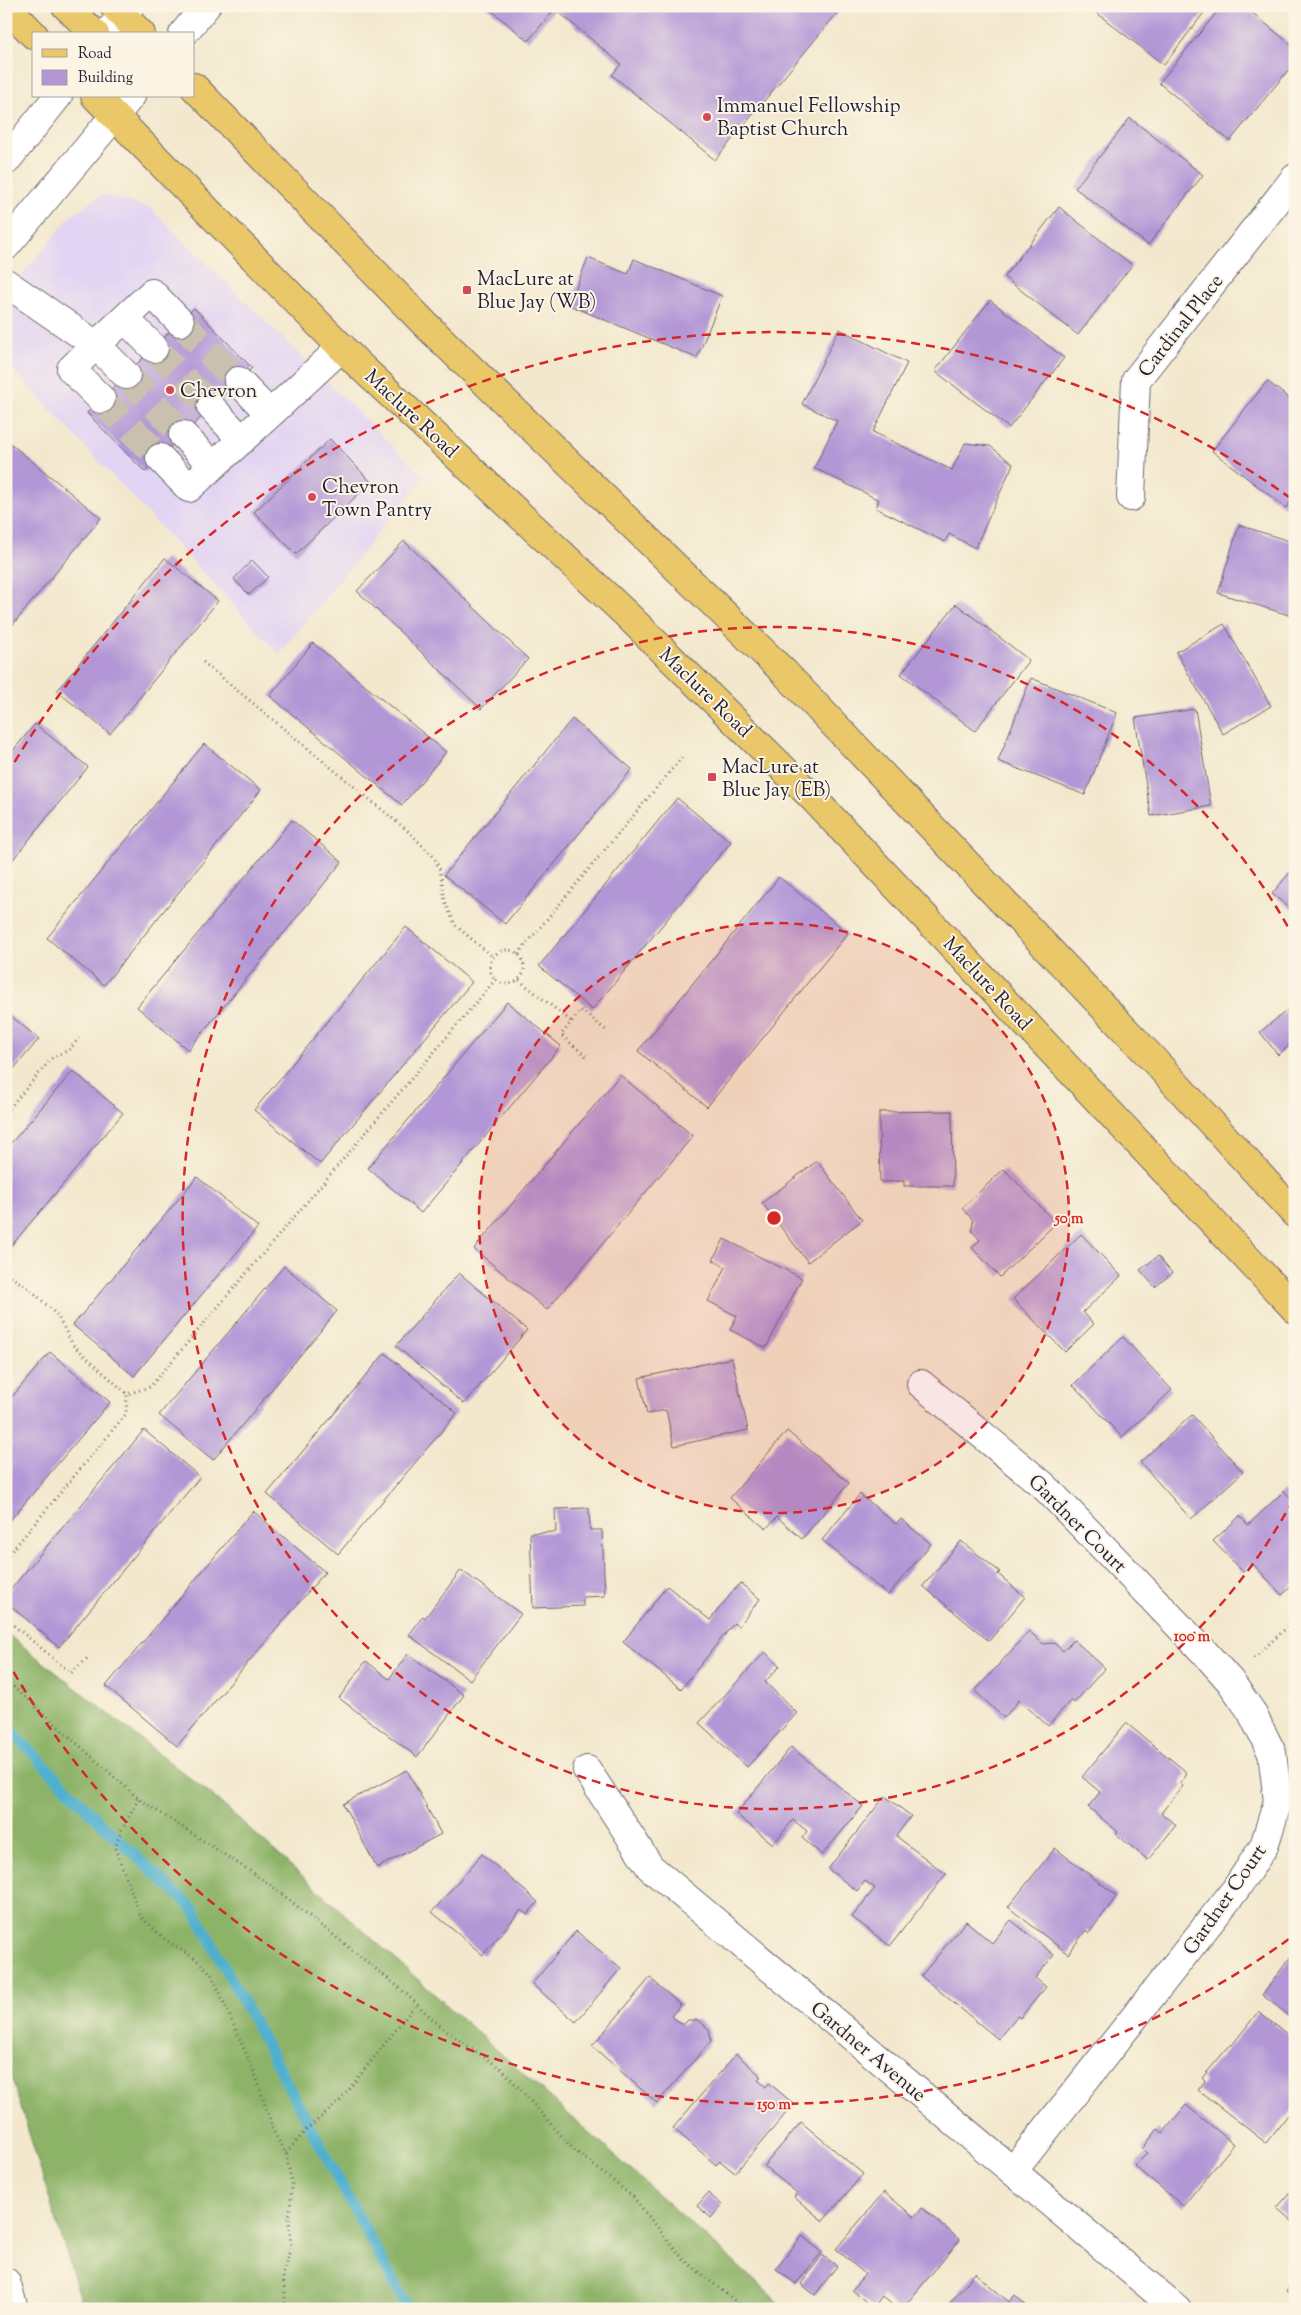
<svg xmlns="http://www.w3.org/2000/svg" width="1301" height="2315" viewBox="0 0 1301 2315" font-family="'Sorts Mill Goudy',serif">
<rect width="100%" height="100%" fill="#fcf5e5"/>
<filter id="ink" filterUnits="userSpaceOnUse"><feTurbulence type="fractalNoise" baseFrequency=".02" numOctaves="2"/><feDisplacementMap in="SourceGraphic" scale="10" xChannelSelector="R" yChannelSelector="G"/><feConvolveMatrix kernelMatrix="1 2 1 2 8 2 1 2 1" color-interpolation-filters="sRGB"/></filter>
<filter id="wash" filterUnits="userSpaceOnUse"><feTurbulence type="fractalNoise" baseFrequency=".0096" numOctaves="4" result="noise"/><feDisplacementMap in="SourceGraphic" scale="20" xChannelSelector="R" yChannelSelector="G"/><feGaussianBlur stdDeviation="1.12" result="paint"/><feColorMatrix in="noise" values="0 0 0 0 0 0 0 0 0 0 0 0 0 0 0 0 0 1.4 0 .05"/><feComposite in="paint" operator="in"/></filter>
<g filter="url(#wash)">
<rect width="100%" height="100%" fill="#f3e8cd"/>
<path fill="#e2d4f3" d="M102,194l49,15 273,268 -145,177 -273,-292v-67l63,-77z"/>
<path fill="#8db368" stroke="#586a52" d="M6,1633l208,164 572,512h-702l-78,-249z"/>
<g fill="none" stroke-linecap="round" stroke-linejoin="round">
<path stroke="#4fb0ce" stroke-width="11" d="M6,1726l94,96 94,88 214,399"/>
</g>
<g id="blocks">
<path fill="#b296d6" d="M486,6h357l-128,154 -103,-85 9,-11 -66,-55 -27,32z
M1091,6h118l-45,59 -74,-57z
M1222,6h22l51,42v14l-65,79 -71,-58z
M1130,118l73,57 -55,70 -73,-57z
M1059,207l73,58 -54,70 -74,-58z
M588,258l40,16 6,-15 88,37 -25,62 -128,-53z
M990,300l74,58 -55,70 -74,-57z
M194,308l58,60 -107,104 -58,-59z
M839,329l68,34 -34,69 79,38 13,-27 25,3 23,18 -38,84 -26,-14 -4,8 -69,-34 3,-8 -65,-32 23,-47 -35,-17z
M1267,381l28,22v93l-9,12 -74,-57z
M330,439l41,43 -75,72 -42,-42z
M11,444l90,74 -95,115v-183z
M1239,525l56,18v74l-77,-24z
M404,541l124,118 -47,50 -124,-118z
M165,558l53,43 -108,133 -53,-43z
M252,560l16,17 -19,18 -15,-16z
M956,604l73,56 -54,71 -74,-57z
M1224,624l47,82 -48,28 -47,-82z
M313,643l133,109 -44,53 -132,-109z
M1031,678l86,35 -32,82 -87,-34z
M1195,709l16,97 -60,10 -16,-98z
M572,719l60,50 -127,155 -61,-49z
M35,724l53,43 -82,101v-109z
M204,744l57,46 -157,195 -57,-47z
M677,798l54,44 -139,168 -53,-44z
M292,820l50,42 -154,188 -51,-43z
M1295,866v46l-23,-18z
M779,877l69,56 -141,174 -69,-56z
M406,927l66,55 -152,182 -66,-54z
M507,1002l54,44 -140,167 -53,-45z
M1295,1004v44l-4,-4 -13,11 -18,-23z
M6,1012l33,27 -33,39z
M73,1071l50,42 -117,139v-103z
M620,1075l73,61 -146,174 -73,-61z
M952,1111l1,75h-49v-5l-24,1 -1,-70z
M817,1161l45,59 -54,42 -46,-59z
M1004,1169l52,54 -56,54 -28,-29 8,-8 -8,-9 1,-11 -11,-12z
M197,1177l61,50 -124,149 -61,-51z
M1081,1234l40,42 -38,36 11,12 -29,28 -52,-53z
M724,1239l78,39 -36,70 -36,-18 7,-14 -29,-15 18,-34 -13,-7z
M1158,1256l14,17 -17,14 -15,-17z
M284,1266l53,45 -124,149 -54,-45z
M459,1273l68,57 -63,74 -68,-58z
M1123,1337l49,53 -50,47 -49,-52z
M50,1352l60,50 -104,123v-121z
M385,1353l72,60 -119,141 -71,-60z
M732,1358l16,72 -74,16 -8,-36 -19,4 -8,-36z
M1192,1415l51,57 -52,47 -51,-57z
M144,1430l56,47 -141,170 -53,-45v-7z
M787,1431l62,52 -47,56 -25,-22 -11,12 -36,-31z
M1284,1491l11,12v80l-13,12 -29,-31 -10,8 -30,-31 27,-25 8,9z
M860,1494l36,30 5,-5 30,25 -43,51 -66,-55z
M589,1508l1,22h12l3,66 -22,1v9l-50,2 -3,-75 26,-1 -1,-23z
M253,1511l72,61 -148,174 -71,-60z
M961,1541l39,31 -2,2 27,23 -36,44 -66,-55z
M461,1570l60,44 -51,66 -61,-45 14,-19 2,2z
M740,1583l20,16 -22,28 -4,-4 -53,66 -58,-47 44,-56 43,34z
M1029,1631l14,13 11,-1 9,8 11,-11 31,28 -31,35 -3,-3 -23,26 -29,-26 -15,18 -29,-27z
M765,1652l15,14 -15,16 32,31 -50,54 -48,-44z
M408,1654l56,41 -47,62 -78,-59 27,-37 23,18z
M1126,1723l58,47 2,6 -6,7 3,3 -22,27 15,12 -28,35 -32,-26 2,-2 -30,-25 12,-15 -18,-15z
M791,1747l72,59 -41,49 -20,-17 5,-7 -14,-11 -20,24 -37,-30z
M407,1770l34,64 -64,34 -34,-64z
M885,1796l26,20 -15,20 50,38 -56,72 -38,-29 23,-29 -10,-7 -8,10 -29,-22z
M1055,1848l62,48 -28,37 -3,-3 -18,24 -60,-47z
M482,1854l56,48 -11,13 -6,-5 -38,45 -51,-43z
M1011,1920l43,35 -19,23 11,9 -26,31 -3,-2 -19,23 -77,-63 45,-55 26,22z
M576,1931l45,37 -45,54 -44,-38z
M1293,1954l2,2v64l-33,-25z
M650,1978l31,27 -10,11 12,9 5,-5h10l11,9 2,12 -54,62 -65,-57z
M1258,2012l37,28v66l-29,37 -68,-53 7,-9 -3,-3 29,-34 1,1z
M736,2054l25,22 -3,4 8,7 3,-4 25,21 -59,69 -15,-12 -4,4 -43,-37z
M1186,2105l48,39 -51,62 -48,-40 12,-13 -5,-4 16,-20 5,4z
M801,2122l62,52 -40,47 -29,-24 3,-4 -33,-27z
M1295,2187v33l-2,2 -16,-14z
M884,2192l30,25 8,-9 38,32 -58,69h-5l-15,-13 -9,12 -21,-18 13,-16 -29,-25z
M708,2193l14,12 -11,13 -14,-12z
M802,2236l20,16 -26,32 -20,-15z
M822,2255l15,11 -22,29 -14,-11z
M975,2273l34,29 6,-7 15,14h-85z
M1295,2280v18l-9,-7z"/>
</g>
</g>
<g filter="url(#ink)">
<use href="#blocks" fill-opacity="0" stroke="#6b676e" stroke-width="1"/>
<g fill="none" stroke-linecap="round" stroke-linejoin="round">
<path stroke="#c9c0b0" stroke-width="28" stroke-dasharray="28 14" stroke-linecap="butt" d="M180,322l58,59
M154,348l57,59
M126,375l57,60
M101,399l59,59"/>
<defs>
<path id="minor" d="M107,34l23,-28
M183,34l23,-28
M6,161l52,-65
M6,246l125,-150
M6,283l90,62 56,-52 28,29
M125,319l29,29
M238,381l32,33 72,-67
M101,399l-30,-30 25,-24 30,30
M211,407l31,33
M183,435l30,31
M160,458l29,30 81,-74
M1131,497l5,-117 159,-202
M921,1384l123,102 163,169 23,26 21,30 21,42 6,48 -14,45 -29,44 -222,281
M587,1770l63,97 527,442
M6,2282l8,27"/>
<path id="major" d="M6,6l28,29
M66,6l29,28
M114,6l27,28
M194,87l231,237 359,348 366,384 145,158
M95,96l263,268 267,249 185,182 485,514"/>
</defs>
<use href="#minor" stroke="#6b676e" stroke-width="30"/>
<use href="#major" stroke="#6b676e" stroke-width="30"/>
<path stroke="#6b676e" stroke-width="3" stroke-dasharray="1 4" stroke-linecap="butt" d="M203,662l206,170 25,25 6,13 5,31 10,24 38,32
M490 967a17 17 0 1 1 34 0a17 17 0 1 1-34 0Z
M518,954l165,-198
M519,980l53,42
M586,1056l-25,-21 20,-25 26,21
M6,1112l47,-55 16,-7 10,-12
M6,1274l23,14 28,27 16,30 54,49
M6,1558l120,-144 1,-20 23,-7 346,-408
M6,1619l65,54 19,-17
M1254,1658l41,-38
M6,1680l133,119 129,84 133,106 41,39 61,42 69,78 61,49 50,62 62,50
M139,1799l-18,32 -6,17 26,69 26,24 26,16 18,16 44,101 20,61 11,18 6,32 -3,35 2,26 -8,28 3,35
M286,2153l19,-22 34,-29 77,-98"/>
<use href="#minor" stroke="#fff" stroke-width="28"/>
<use href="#major" stroke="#eac769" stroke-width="28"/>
</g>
</g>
<circle cx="774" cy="1218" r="295" fill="#d62828" fill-opacity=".12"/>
<g fill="none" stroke="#d62828" stroke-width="2.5" stroke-dasharray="9 6">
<circle cx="774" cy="1218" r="295"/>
<path d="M1293 1500A591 591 0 1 1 1293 936"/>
<path d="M1289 1939A886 886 0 0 1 7 1661M7 775A886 886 0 0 1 1289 497"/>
</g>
<g fill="#d1495b" stroke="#fcf5e5" stroke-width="2">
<circle cx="707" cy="117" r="5"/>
<rect x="462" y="285" width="10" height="10" rx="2.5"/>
<circle cx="170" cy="390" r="5"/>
<circle cx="312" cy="497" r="5"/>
<rect x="707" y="772" width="10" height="10" rx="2.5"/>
</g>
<g text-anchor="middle" stroke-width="4" stroke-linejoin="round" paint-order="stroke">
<g font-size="20" fill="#22223b" stroke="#fcf5e5" text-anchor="start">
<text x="717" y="112">Immanuel Fellowship<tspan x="717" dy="23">Baptist Church</tspan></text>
<text x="477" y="285">MacLure at<tspan x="477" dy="23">Blue Jay (WB)</tspan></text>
<text x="180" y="397">Chevron</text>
<text x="322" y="493">Chevron<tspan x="322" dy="23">Town Pantry</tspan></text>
<text x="722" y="773">MacLure at<tspan x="722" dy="23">Blue Jay (EB)</tspan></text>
</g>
<g font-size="20" fill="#22223b" stroke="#fcf5e5">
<text transform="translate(1180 325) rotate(-52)" y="7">Cardinal Place</text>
<text transform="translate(412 413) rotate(43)" y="7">Maclure Road</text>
<text transform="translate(706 692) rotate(44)" y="7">Maclure Road</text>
<text transform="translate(988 983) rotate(47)" y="7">Maclure Road</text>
<text transform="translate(1078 1523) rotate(45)" y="7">Gardner Court</text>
<text transform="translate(1224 1899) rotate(-55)" y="7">Gardner Court</text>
<text transform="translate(869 2051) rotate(40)" y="7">Gardner Avenue</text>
</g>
</g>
<circle cx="774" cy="1218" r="8" fill="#d62828" stroke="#fcf5e5" stroke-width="2.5"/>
<g font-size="15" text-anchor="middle" font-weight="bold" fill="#d62828" stroke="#fcf5e5" stroke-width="4" stroke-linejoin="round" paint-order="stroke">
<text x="1069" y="1223">50 m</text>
<text x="1192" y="1641">100 m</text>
<text x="774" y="2109">150 m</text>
</g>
<rect width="1301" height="2315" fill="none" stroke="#fcf5e5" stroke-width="25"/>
<rect x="32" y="32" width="162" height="65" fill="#fcf5e5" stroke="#a5a1a1"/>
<rect x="42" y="49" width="25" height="8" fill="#eac769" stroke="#a5a1a1"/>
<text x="78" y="58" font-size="15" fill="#22223b">Road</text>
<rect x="42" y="70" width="25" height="15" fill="#b296d6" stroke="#a5a1a1"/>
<text x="78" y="82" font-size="15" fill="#22223b">Building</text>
</svg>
